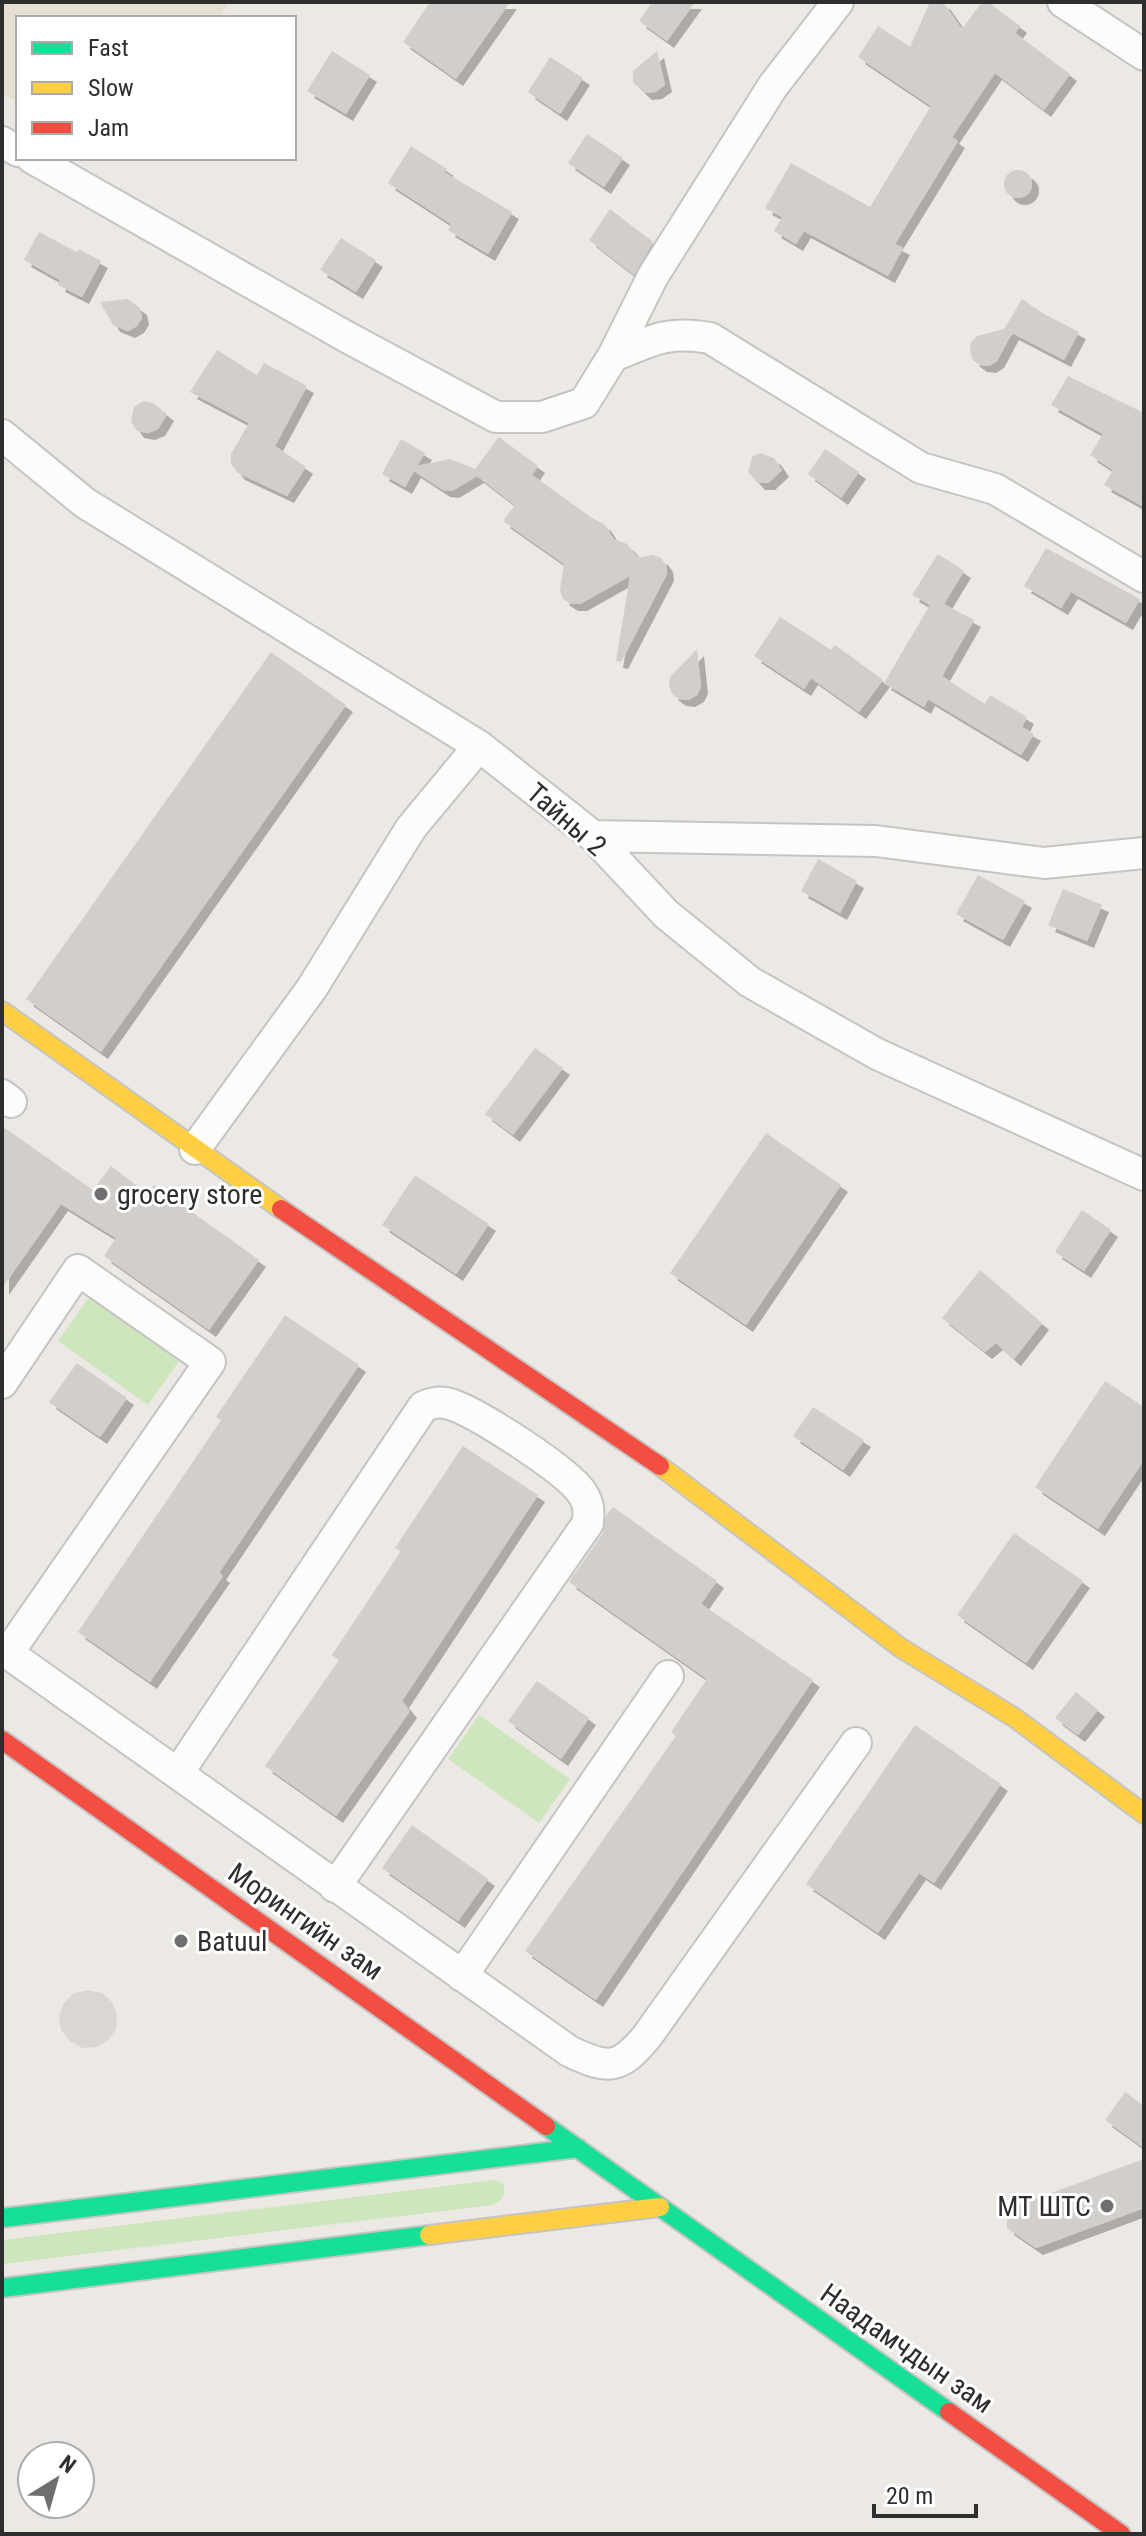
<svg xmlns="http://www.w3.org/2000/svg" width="1146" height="2536" viewBox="0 0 1146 2536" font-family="'Roboto Condensed',sans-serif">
<defs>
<filter id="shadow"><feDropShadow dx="7" dy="7" stdDeviation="0" flood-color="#0004"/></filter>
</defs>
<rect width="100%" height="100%" fill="#ece8e4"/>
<path fill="#e6e0d3" d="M2,2h227l-10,16h-201v84l-16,-9z"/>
<path fill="#cee6be" d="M89,1297l90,64 -31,44 -90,-64z
M479,1715l91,64 -31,44 -91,-64z
M495,2180l8,4c4,11 0,15 -10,21l-491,59v-24z"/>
<path fill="#dad6d2" d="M88,1990l14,3 10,9 5,13 -1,14 -8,11 -12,7 -14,1 -12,-7 -9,-11 -2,-14 5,-13 10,-10z"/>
<path fill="#d1cecb" filter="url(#shadow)" d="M430,2h80l-54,77 -53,-37z
M652,2h43l-28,39 -28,-20z
M930,2h13l19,27 20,-27h6l32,24 -5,7 55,41 -26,36 -49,-37 -43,64 6,4 -63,103 8,4 -15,28 -84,-45 -8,13 -22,-13 8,-14 -17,-9 26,-45 79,44 61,-101 -73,-49 20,-31 32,21z
M332,51l38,24 -24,39 -39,-23z
M657,51l8,34 -10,7 -10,1 -12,-11v-11z
M550,57l33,21 -23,36 -32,-22z
M587,134l36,24 -19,29 -36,-24z
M411,146l36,23 -3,3 68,40 -24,42 -40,-24 3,-6 -63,-41z
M1004 184a14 14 0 1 1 28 0a14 14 0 1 1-28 0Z
M610,209l43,33 -19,33 -45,-35z
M39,232l38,20 2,-3 22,12 -19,36 -24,-12 2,-5 -36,-20z
M341,238l35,22 -20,32 -36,-22z
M128,299l12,9 2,10 -5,8 -9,5 -15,-6 -13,-23z
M1022,299l22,15 35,18 -15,28 -52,-27 -15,28 -8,5 -9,-1 -7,-5 -3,-9 1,-9 6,-6 27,-7z
M217,350l40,25 7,-12 43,23 -32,60 31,21 -19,29 -49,-23 -7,-9v-10l18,-31 -59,-31z
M1068,376l76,37v94l-40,-22 9,-15 -23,-15 13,-21 -52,-29z
M143,401l10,2 14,11 -9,15 -10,4 -11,-2 -6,-9 3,-15z
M499,437l39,29 -6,9 60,43 12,6 10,15 13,5 11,14 14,-3 9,3 5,7 1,9 -46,88 -5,-1 14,-85 -50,28h-9l-8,-5 -3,-9 4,-26 -61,-43 12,-16 -38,-29 -25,15 -9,-1 -29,-19 -9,16 -23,-13 19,-35 24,14 -8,13 33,-7 25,10z
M825,449l34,23 -18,26 -33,-24z
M760,453l14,5 8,12 -14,13h-10l-10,-11 4,-15z
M1046,548l94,51 -14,24 -55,-31 -10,16 -37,-22z
M938,554l26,17 -20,33 30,16 -32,56 43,28 5,-9 37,22 -5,10 12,7 -13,21 -93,-56 -4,8 -40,-24 46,-78 -18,-10z
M780,617l51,33 4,-5 48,35 -24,32 -48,-34 -7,11 -50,-33z
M697,649l4,38 -4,8 -9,5 -9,-1 -7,-5 -3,-9 1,-8z
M271,652l75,53 -245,347 -75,-53z
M818,859l39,22 -17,32 -39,-22z
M978,875l47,26 -22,39 -47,-26z
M1063,889l39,16 -15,36 -39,-16z
M535,1048l28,20 -50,67 -28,-21z
M2,1126l91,64 18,-24 37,28 6,-9 105,75 -50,70 -105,-74 12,-18 -55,-34 -59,84z
M766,1133l75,52 -95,140 -76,-52z
M415,1175l74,49 -33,50 -74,-49z
M1082,1210l29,20 -27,41 -29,-19z
M980,1270l62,53 -28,36 -18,-16 -11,9 -43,-34z
M285,1315l74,50 -140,208 4,3 -73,106 -72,-50 143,-212 -5,-3z
M77,1363l50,35 -27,39 -51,-35z
M1105,1381l39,26v53l-46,69 -63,-42z
M813,1407l51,33 -21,30 -50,-34z
M463,1446l75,49 -136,206 8,10 -74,105 -71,-50 74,-106 -7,-5 69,-104 -6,-3z
M613,1507l104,74 -16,23 112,76 -217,320 -71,-49 151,-215 -5,-4 36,-53 -138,-97 34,-49 3,-18z
M1014,1533l69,48 -57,82 -69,-48z
M537,1681l52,37 -28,41 -53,-38z
M1076,1692l22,18 -20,25 -23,-17z
M915,1725l86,59 -67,99 -15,-10 -41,60 -72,-49z
M412,1825l76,54 -30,42 -76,-53z
M1125,2092l19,14v42l-39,-28z
M1144,2159v49l-108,40 -29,-20v-19z"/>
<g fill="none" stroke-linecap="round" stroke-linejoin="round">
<defs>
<path id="street" d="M1063,2l81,53
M2,142l16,9
M32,158l313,178 151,81h46l42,-14 29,-47 40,-80 120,-190 65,-84
M613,356c38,-15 54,-26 97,-18l211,130 74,21 149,88
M2,435l83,68 394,243 114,90 73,78 84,68 127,72 267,121
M593,836l283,5 168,22 100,-10
M2,1095l9,7
M195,1149l117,-161 99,-160 68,-82
M2,1383l76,-113 132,92 -202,291
M2,1649l567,402c39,19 51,19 79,-16l208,-292
M178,1773l245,-366c10,-5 18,-6 30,-2 27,10 114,65 129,88 7,10 7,18 6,30l-253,364
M462,1976l206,-300"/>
<path id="fast" d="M546,2126l403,286
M2,2218l576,-70
M2,2288l427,-53"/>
<path id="slow" d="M2,1011l279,198
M660,1466l241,182 114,70 129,96
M429,2235l231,-28"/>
<path id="jam" d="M281,1209l379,257
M2,1740l544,386
M949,2412l172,122"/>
</defs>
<use href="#street" stroke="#c5c4c5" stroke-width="34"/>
<use href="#fast" stroke="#c5c4c5" stroke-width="22"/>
<use href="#slow" stroke="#c5c4c5" stroke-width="22"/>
<use href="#jam" stroke="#c5c4c5" stroke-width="22"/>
<use href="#street" stroke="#fcfcfb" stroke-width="30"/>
<use href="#fast" stroke="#16e098" stroke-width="18"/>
<use href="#slow" stroke="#ffcf43" stroke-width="18"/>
<use href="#jam" stroke="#f24e42" stroke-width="18"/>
</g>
<g fill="#706f6e" stroke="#fff" stroke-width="3">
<circle cx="101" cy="1194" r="8"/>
<circle cx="181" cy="1941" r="8"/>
<circle cx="1107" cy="2206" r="8"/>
</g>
<g text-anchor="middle" stroke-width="6" stroke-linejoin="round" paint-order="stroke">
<g font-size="28" fill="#2e2e2e" stroke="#fff">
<text transform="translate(567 819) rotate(41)" y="10">Тайны 2</text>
<text transform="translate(306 1921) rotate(35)" y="10">Морингийн зам</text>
<text transform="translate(907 2348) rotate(35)" y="10">Наадамчдын зам</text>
</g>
<g font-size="28" fill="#2e2e2e" stroke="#fff" text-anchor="start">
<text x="117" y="1204">grocery store</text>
<text x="197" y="1951">Batuul</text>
<text x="1091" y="2216" text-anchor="end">MT ШТС</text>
</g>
</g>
<rect width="1146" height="2536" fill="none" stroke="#2e2e2e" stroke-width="8"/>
<rect x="16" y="16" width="280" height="144" fill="#ffffff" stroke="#ababab" stroke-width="2"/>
<rect x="32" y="42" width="40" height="12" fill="#16e098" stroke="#ababab" stroke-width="2"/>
<text x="88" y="56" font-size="24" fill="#2e2e2e">Fast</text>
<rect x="32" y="82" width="40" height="12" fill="#ffcf43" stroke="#ababab" stroke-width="2"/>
<text x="88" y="96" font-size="24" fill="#2e2e2e">Slow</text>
<rect x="32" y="122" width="40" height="12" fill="#f24e42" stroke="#ababab" stroke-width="2"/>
<text x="88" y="136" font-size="24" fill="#2e2e2e">Jam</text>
<g transform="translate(56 2480) rotate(37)"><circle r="38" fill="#ffffff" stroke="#ababab" stroke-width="2"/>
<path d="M0-6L14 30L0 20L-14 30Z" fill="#706f6e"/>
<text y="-12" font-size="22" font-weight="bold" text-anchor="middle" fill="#2e2e2e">N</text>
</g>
<path d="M874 2504v12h102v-12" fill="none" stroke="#2e2e2e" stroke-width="4"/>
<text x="886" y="2504" font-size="24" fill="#2e2e2e" stroke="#ffffff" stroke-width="6" paint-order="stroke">20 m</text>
</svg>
